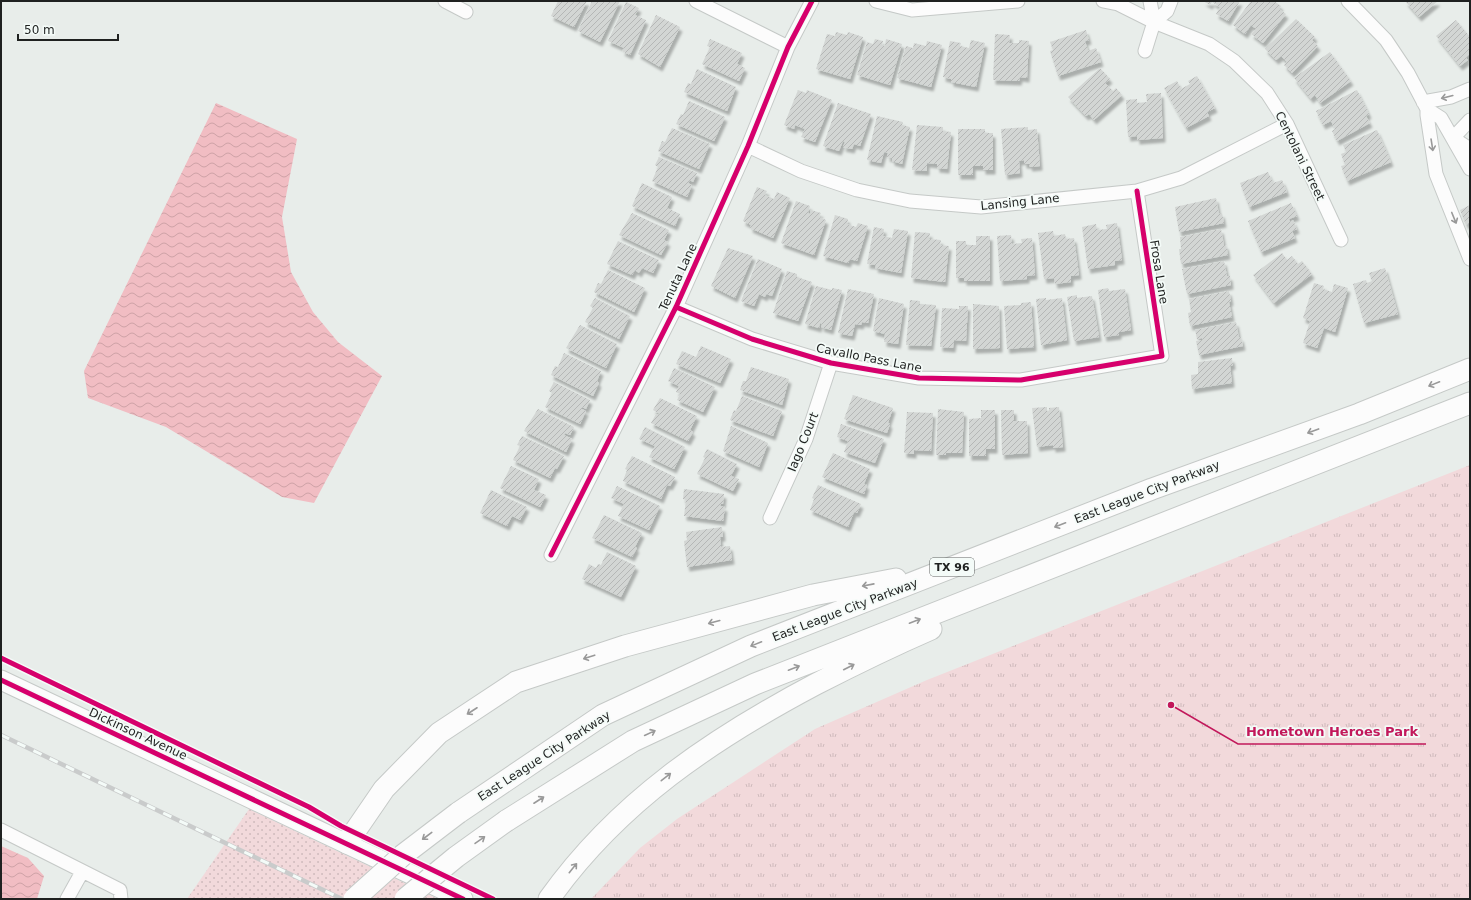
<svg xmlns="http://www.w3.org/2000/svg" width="1471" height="900" viewBox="0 0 1471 900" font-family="'DejaVu Sans',sans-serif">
<defs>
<pattern id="grass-dots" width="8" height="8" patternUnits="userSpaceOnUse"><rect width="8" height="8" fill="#f2d9db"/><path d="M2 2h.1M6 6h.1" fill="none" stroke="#cfbabc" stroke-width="1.8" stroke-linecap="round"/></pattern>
<pattern id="park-tufts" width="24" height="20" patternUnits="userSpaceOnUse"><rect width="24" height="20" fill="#f2d9db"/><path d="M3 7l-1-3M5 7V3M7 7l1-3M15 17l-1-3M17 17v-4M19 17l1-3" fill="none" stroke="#cfbabc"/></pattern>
<pattern id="water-waves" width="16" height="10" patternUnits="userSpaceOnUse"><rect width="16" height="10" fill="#f1bdc3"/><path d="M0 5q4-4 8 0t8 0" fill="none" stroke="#cea2a7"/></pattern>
<pattern id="building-hatch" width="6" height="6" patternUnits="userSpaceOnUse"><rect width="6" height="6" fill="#d3d6d4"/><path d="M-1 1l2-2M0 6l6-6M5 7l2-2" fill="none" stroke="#b5b7b6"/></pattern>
<filter id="shadow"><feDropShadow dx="2.5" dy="4.5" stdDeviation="1" flood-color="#0004"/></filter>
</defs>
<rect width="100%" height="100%" fill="#e8edea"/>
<path fill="url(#grass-dots)" d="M249,809l189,90h-251z"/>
<path fill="url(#park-tufts)" d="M1470,465v434h-879l49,-51 37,-29 138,-90 112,-49z"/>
<path fill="url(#water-waves)" d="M216,103l81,36 -15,78 9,55 22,40 25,30 44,34 -68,127 -32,-6 -116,-70 -78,-29 -4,-27z
M1,846l27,12 16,18 -7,23h-36z"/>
<path fill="url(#building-hatch)" filter="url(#shadow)" d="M558,1h29l-13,26 -23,-11z
M592,1h28l-20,41 -22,-11z
M1203,1h37l-12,20 -12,-7 4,-7 -8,-5 -2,3z
M1251,1h23l7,5 -2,3 7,5 -23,29 -12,-9 5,-5 -5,-4 -6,9 -12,-9z
M1405,1h33l-19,16z
M626,2l13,6 -4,7 11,5 -16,35 -8,-4 2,-3 -16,-7z
M656,15l24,12 -20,40 -22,-13z
M1296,19l19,18 -3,3 6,6 -26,27 -8,-8 3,-3 -6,-6 -5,4 -11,-11z
M1456,20l14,17v20l-1,-2 -3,3 2,2 -8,6 -24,-30z
M1086,30l3,10 -4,1 3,10 8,-3 5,14 -43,14 -8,-25 3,-1 -3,-8z
M836,32l11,3 1,-3 15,5 -13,42 -34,-10 11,-35 8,2z
M995,34l15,1 -1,8h10v-3l10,1 -2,37 -7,-1 -1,4 -26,-1z
M710,39l32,14 -5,11 8,4 -6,13 -37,-17 8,-17 -3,-1z
M875,39l8,2 -1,4 3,1 1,-7 16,5 -12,41 -33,-10 10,-33 6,2z
M971,40l14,3 -9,44 -25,-5v-3l-8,-2 7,-36 11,2 -1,3 9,2z
M927,41l15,4 -11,42 -34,-9 9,-32 7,2 1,-5 12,3z
M1330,52l21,29 -31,22 -5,-8 -4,4 -17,-21z
M1100,68l10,11 -5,4 8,8 3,-3 6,7 -28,25 -5,-6 -3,2 -18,-19z
M697,69l39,18 -9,24 -43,-19 4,-9 3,1z
M1197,76l18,32 -8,4 2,4 -23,12 -22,-40 13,-7 4,8 9,-5 -2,-3z
M798,90l8,3 1,-3 25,10 -17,42 -14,-5 4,-8 -10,-4 -1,4 -10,-4z
M1357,90l12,24 -3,2 4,7 -33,18 -5,-10 3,-2 -4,-8 -8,4 -7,-14z
M1161,93l2,45 -26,2v-4l-9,1 -2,-37 11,-1v4l10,-1 -1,-8z
M689,101l36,16 -11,24 -38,-17 5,-10 2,1z
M838,103l33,11 -11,32 -6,-2 -2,5 -9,-2 2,-5 -2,-1 -4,10 -16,-5z
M877,116l26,6 -1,3 8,2 -8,37 -10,-3v-3l-5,-1 1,-4 -4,-1 -3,11 -14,-3z
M917,125l26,2v4l8,1 -4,37 -10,-1v-4l-10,-1v8l-15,-1z
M1028,127v3l9,-1 3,37 -10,1 -1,-3h-5v-4l-5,1 1,12 -15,2 -4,-46z
M672,128l38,16 -11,25 -41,-18 4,-10 3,1z
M958,129h27v4h8v37h-10v-4h-10v9h-15z
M1377,130l14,32 -44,19 -6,-15 4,-1 -4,-11 5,-2 -3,-7z
M659,157l38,16 -4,9 -3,-2 -2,3 4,2 -5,12 -35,-16 6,-14 -3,-2z
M1268,172l5,11 9,-3 5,12 -38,15 -9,-24z
M642,183l30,14 -5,11 13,6 -5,12 -43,-20z
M757,187l10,4 -2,4 9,4 3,-7 13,6 -17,40 -23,-10 1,-3 -8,-4z
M1216,198l3,16 3,-1 2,10 -45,9 -4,-25z
M796,201l14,5 -2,7 2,1 1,-4 10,3 -2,4 7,3 -12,35 -33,-12z
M1291,203l6,13 -8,3 1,3 3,-2 4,9 -5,2 3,7 -34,14 -13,-31z
M1470,205v18l-4,2 -6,-15z
M632,213l37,17 -5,10 4,2 -7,13 -42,-20z
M835,215l13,4 -1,5 9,3 2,-4 10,3 -11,35 -7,-2 -2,4 -25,-7z
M1117,223l5,37 -7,1v4l-27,4 -6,-42 14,-3 1,6 10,-1 -1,-4z
M874,227l10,2 -1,7 9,2 2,-9 14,2 -7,42 -26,-5 1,-3 -9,-1z
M1221,229l3,16h2l2,10 -47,9 -2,-15h2l-1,-12z
M1053,231l1,5 11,-2 1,5 8,-1 5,37 -8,1v6l-16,2 -1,-6 -10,1 -6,-46z
M915,232l15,1 -1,6 12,1 -1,5 9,1 -4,36 -34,-4z
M1011,235l1,9 10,-1 -1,-4 11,-1 3,37 -8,1v3l-27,2 -3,-45z
M976,236h14v45h-26v-3h-8v-37h10v4h10z
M618,241l41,19 -6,13 -11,-5 -3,5 -4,-3 -3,5 -25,-11z
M728,248l25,8 -18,42 -24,-12z
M1282,253l5,7 5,-4 6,8 4,-3 10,13 -38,29 -21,-28z
M758,259l24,10 -10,27 -6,-2 -1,3 -6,-3 -5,12 -13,-5z
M1224,261l3,15h3l1,9 -44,9 -5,-25z
M1385,268l13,46 -34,9 -11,-39 13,-4 1,3 5,-2 -3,-8z
M608,270l37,18 -11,24 -40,-20 4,-9 3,1z
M787,271l10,3v3l15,5 -14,39 -25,-8z
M1314,283l10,3 -1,3 9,3 2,-8 14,4 -13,44 -11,-4 -7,20 -14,-5 7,-22 -7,-3z
M816,286l16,4v-2l10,2 -11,40 -10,-3 1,-3 -2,-1 -1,5 -14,-4z
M1108,288l1,3 16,-2 6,41 -12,2v3l-15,2 -6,-47z
M848,289l26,5 -6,29 -6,-1 -1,3 -6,-1 -3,12 -14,-3z
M1229,291l2,10 -2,1 3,15 -42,9 -2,-13 3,-1 -2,-13z
M1077,295v3l15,-2 7,41 -25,4 -7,-44z
M595,298l35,18 -11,23 -34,-17 8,-14 -3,-2z
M879,298l25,6 -6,40 -14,-2 1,-8 -12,-3z
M1046,298v2l16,-2 5,42 -26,5 -5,-46z
M910,300l10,1v3l16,1 -5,41 -25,-1z
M1031,302l3,45 -27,2 -3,-43 17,-1v-2z
M973,304l26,2 1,42 -27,1z
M959,306h9l-2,35 -12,-1 -1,8 -13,-1 2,-39 17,1z
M1236,322l3,16 2,-1 2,9 -44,9 -3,-14 7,-1 -1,-2 -5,1 -2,-9z
M580,325l37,19 -11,24 -40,-20z
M701,346l30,13 -11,24 -44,-19 6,-13 14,6z
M564,353l37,18 -4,10 2,2 -6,13 -42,-21 4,-9 3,1z
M1232,358l1,7 -3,1 2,17 -40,6 -1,-14 7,-1v-12z
M751,367l38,12 -7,26 -42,-15 3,-9h3z
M674,368l41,19 -12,25 -26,-12 3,-6 -4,-2 3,-6 -11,-5z
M554,382l36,18 -4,9 -4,-2v2l4,2 -6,13 -35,-17 7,-14 -3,-2z
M853,395l40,13 -5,15 2,1 -3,9 -43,-14z
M742,396l40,15 -9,25 -43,-16 4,-10 2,1z
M660,398l37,18 -7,14 3,2 -5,9 -37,-18 5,-9 3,1 1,-1 -7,-4z
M1047,407v4h2v-3l10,-1 4,40 -10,1v-3l-16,2 -5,-39z
M538,409l36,18 -4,8 -5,-2 -1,2 8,4 -6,13 -42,-21z
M938,409l26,3 -2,41h-16v2h-10z
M981,410h14v39h-9v7h-17v-37l12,-1z
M1001,410h13v11h13l1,32 -26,2z
M907,412l26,1 -2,38 -17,-1v4l-10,-1z
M841,424l43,15 -9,24 -31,-11 4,-11 -11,-4z
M731,426l37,17 -9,24 -36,-16z
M645,427l40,20 -11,22 -25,-12 6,-11 -16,-7z
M522,436l42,20 -7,13 -2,-1 -5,10 -37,-18 7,-14 -3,-1z
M707,449l30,15 -6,12 8,3 -6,12 -36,-17 8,-16 -2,-1z
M833,453l37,16 -6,15 3,1 -3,9 -42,-17z
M632,456l43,21 -5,9 -3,-1 -6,14 -38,-18 4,-11 -2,-1z
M511,466l28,13 -5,11 12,5 -6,12 -40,-19z
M818,485l43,19 -4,9 -3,-1 -6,15 -38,-17 4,-11 -2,-1z
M617,486l43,20 -11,24 -31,-14 6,-12 -13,-6z
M684,489l40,5 -1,10h-2l-1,2 5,1 -2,14 -39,-5 2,-16 -3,-1z
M491,490l36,17 -7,13 -8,-4 -5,10 -27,-13z
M604,515l38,18 -7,14 2,1 -5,9 -40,-19z
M722,527l1,10h-3l1,10 9,-1 2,14 -45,7 -3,-26 3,-1 -1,-8z
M607,552l29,14 -15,31 -39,-18 7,-15 7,4 2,-4 3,1z"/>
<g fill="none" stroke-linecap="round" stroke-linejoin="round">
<defs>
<path id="street" d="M445,1l21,11
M696,1l92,46
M876,1l36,9 106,-9
M1103,1l15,3 36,18 55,22 25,17 33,32 20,31 54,116
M1348,1l38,39 22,33 19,36 14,9 29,51
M1154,22l13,-11 4,-10
M1145,51l9,-29 -4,-21
M1423,102l28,-5 19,-8
M1427,109v6l9,59 34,85
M1470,120l-17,18 17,11
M748,146l53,25 56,19 53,11 71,6 156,-16 44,-13 106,-54
M676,307l76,32 79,24 88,15 102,2 141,-24 -25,-165
M770,518l36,-79 25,-76
M551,555l125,-248 72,-161 40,-99 24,-46
M1,830l119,60 1,9
M67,899l15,-27"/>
<path id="secondary" d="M1,680l462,219"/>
<path id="primary" d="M458,813l145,-98 148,-69 401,-157 207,-75 111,-45
M506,821l127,-80 122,-57 715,-281
M347,843l37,-54 55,-56 77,-51 109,-36 188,-51 83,-16
M549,899c69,-97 163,-160 267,-215 37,-19 76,-38 115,-55"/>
</defs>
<use href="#street" stroke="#c5c9c7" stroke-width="15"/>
<use href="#secondary" stroke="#c5c9c7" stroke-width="21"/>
<use href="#primary" stroke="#c5c9c7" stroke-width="23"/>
<use href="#street" stroke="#fcfcfc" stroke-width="13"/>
<use href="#secondary" stroke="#fcfcfc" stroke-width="19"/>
<use href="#primary" stroke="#fcfcfc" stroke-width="21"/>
<defs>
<path id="rail" d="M1,735l341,164"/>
</defs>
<use href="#rail" stroke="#c9cbcb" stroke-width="4.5"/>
<use href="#rail" stroke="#f4fbf8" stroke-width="3" stroke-dasharray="9" stroke-linecap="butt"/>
<defs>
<path id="primary-bridge" d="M354,899l49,-44 55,-42
M405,899l51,-42 50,-36"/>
</defs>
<use href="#primary-bridge" stroke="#c5c9c7" stroke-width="23" stroke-linecap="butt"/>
<use href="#primary-bridge" stroke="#fcfcfc" stroke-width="21"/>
<defs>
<path id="cycleway" d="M676,307l76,32 79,24 88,15 102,2 141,-24 -25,-165
M551,555l125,-248 72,-161 40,-99 24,-46
M1,658l308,149 32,19 152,73
M1,680l462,219"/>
</defs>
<use href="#cycleway" stroke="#f4fbf8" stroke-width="8"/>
<use href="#cycleway" stroke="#d6006c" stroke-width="5"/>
</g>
<defs><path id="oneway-shaft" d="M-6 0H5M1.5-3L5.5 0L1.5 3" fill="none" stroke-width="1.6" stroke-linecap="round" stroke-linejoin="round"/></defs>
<g stroke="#999">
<use href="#oneway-shaft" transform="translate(1447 97) rotate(166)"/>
<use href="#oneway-shaft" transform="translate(1432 145) rotate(81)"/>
<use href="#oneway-shaft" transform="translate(1454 218) rotate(68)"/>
<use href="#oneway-shaft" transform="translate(1434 384) rotate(158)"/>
<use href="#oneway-shaft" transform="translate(1313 431) rotate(160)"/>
<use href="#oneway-shaft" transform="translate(1060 525) rotate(159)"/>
<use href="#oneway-shaft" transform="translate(868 585) rotate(169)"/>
<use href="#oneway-shaft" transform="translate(915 621) rotate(-21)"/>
<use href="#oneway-shaft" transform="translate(714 622) rotate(165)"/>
<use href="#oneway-shaft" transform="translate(756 644) rotate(158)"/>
<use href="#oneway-shaft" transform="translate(589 657) rotate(162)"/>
<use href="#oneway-shaft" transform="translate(849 667) rotate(-27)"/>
<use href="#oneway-shaft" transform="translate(794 668) rotate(-21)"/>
<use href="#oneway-shaft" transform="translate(472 711) rotate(147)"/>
<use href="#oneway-shaft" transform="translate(650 733) rotate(-25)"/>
<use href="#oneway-shaft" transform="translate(666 777) rotate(-38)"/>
<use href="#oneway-shaft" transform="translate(539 800) rotate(-33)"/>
<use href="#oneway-shaft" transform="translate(427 836) rotate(143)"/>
<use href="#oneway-shaft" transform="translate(480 840) rotate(-35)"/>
<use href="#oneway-shaft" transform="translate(573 868) rotate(-51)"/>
</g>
<g text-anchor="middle" stroke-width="3.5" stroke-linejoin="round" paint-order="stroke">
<rect fill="#f4fbf8" stroke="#5f6261" stroke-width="1" x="930" y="558" width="44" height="18" rx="3"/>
<g font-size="11" font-weight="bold" fill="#1f2120">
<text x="952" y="571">TX 96</text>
</g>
<g font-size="12" fill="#1f2120" stroke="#f4fbf8">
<text transform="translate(1300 156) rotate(64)" y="4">Centolani Street</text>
<text transform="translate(1020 202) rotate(-6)" y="4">Lansing Lane</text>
<text transform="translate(1159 272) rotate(81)" y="4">Frosa Lane</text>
<text transform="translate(678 277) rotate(-65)" y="4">Tenuta Lane</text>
<text transform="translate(869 358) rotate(11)" y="4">Cavallo Pass Lane</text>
<text transform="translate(803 442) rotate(-68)" y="4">Iago Court</text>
<text transform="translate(1147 492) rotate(-21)" y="4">East League City Parkway</text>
<text transform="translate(845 610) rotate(-21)" y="4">East League City Parkway</text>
<text transform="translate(138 734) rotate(25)" y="4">Dickinson Avenue</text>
<text transform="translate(544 756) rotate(-33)" y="4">East League City Parkway</text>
</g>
</g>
<path fill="none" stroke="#c2185b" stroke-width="1.5" d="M1171 705L1238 744H1426"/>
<circle fill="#c2185b" stroke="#f4fbf8" stroke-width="1.5" cx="1171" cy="705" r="4"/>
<g font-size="13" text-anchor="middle" font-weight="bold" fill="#c2185b" stroke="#f4fbf8" stroke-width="3.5" stroke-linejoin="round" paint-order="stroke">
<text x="1332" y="736">Hometown Heroes Park</text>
</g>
<rect width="1471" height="900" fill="none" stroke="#1f2120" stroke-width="4"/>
<path d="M18 34v6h100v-6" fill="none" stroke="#1f2120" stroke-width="2"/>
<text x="24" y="34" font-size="12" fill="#1f2120" stroke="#f4fbf8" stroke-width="3" paint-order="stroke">50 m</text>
</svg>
